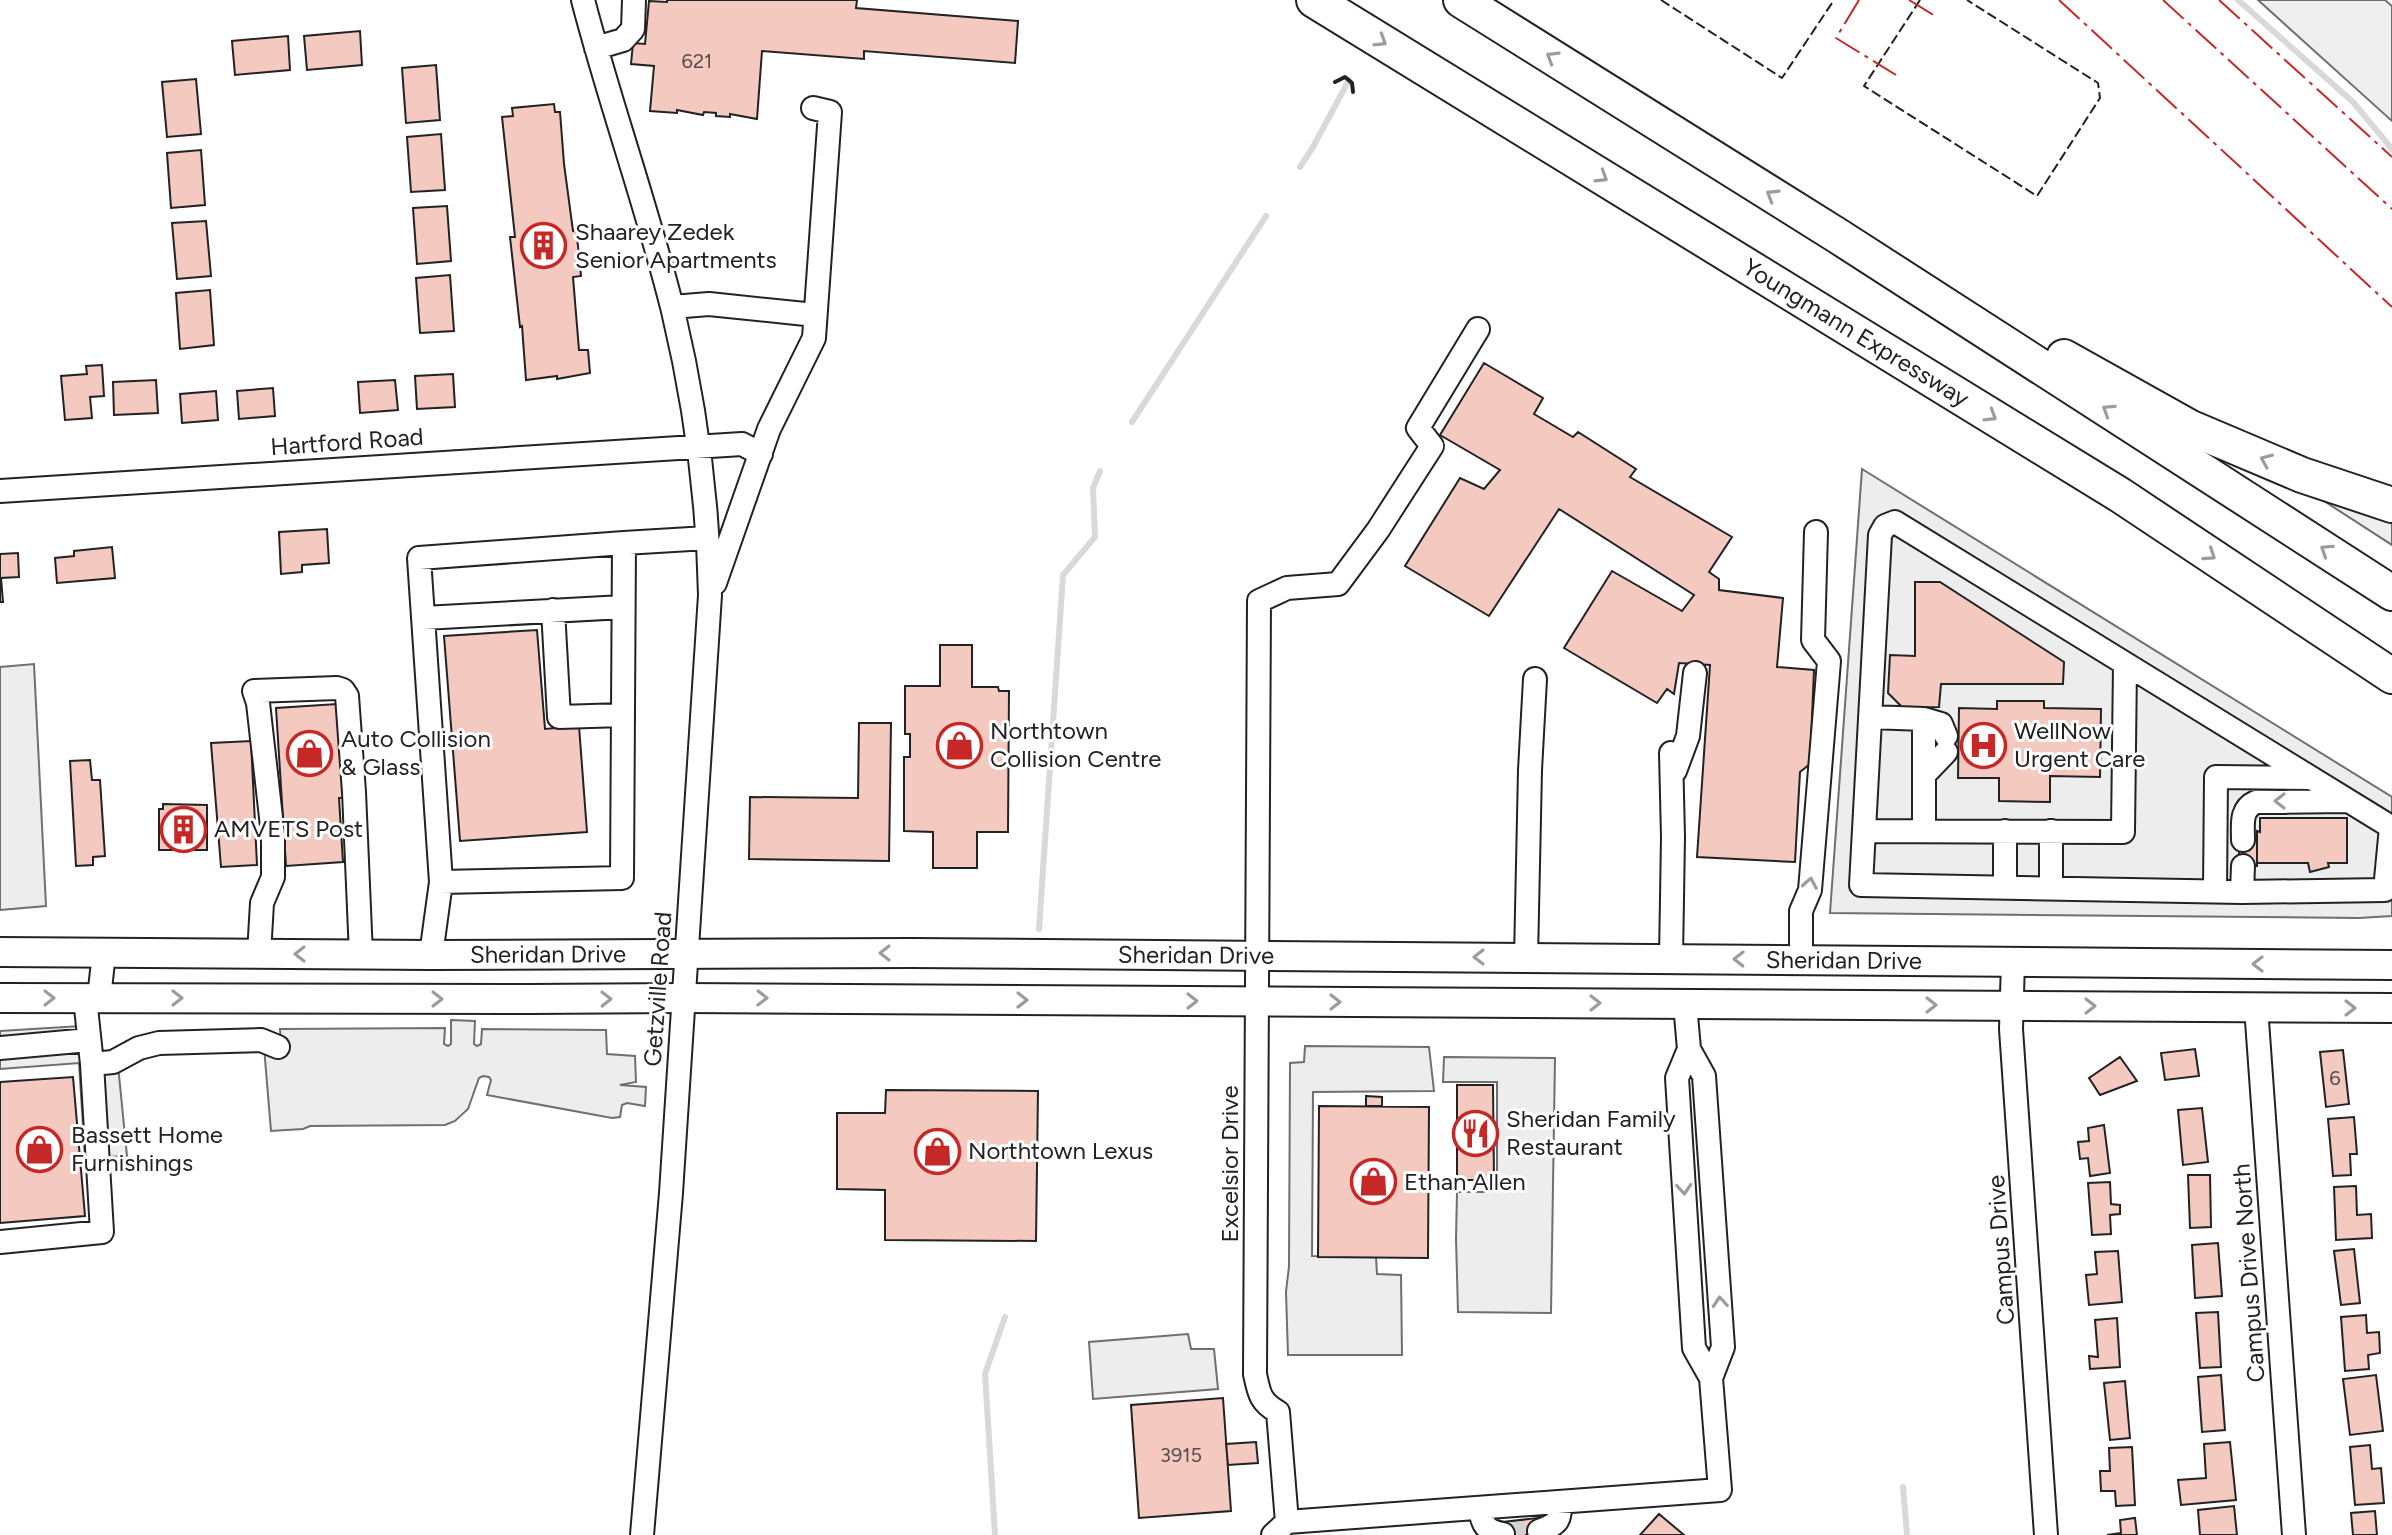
<svg xmlns="http://www.w3.org/2000/svg" width="2392" height="1535" viewBox="0 0 2392 1535" font-family="Figtree,sans-serif">
<rect width="100%" height="100%" fill="#fff"/>
<path fill="#eee" stroke="#6f6f6f" stroke-width="2" d="M2258,0h127l7,6v115z
M2307,490l85,23v32z"/>
<path fill="#ededed" stroke="#6f6f6f" stroke-width="2" d="M1862,469l530,328v119l-33,2 -529,-5z
M34,664l12,242 -46,4v-243z
M451,1020l24,1 -1,23 3,2 4,-2 1,-15 124,1 1,24 28,2 1,26 -16,3 26,2 -1,19 -18,-3 -5,2 -2,12 -8,1 -125,-23 4,-15 -2,-3 -6,-1 -4,2 -11,31 -13,12 -10,4 -135,1 -7,3 -32,2 -7,-84 17,-1 -1,-17 165,-1 -1,16 4,2 3,-2z
M97,1025l3,30h17l10,101 -42,2 -6,-95 -79,6v-38z
M1305,1046l124,1 5,44 -121,1 -1,164 64,1 1,17 24,1 1,80h-114l-2,-63 3,-26 1,-203 14,-1z
M1444,1057l111,1 -4,255 -93,-1 -2,-73 1,-47h40v-110h-54z
M1188,1334l3,15h23l4,40 -125,10 -4,-57z"/>
<g fill="none" stroke-linecap="round" stroke-linejoin="round">
<path stroke="#d9d9d9" stroke-width="6" d="M2238,0l115,102 39,47
M1300,167l13,-20 36,-67
M1132,422l134,-206
M1039,929l24,-354 32,-38 -2,-49 7,-17
M1903,1487l4,48
M995,1535l-10,-161 20,-57"/>
</g>
<path fill="#f3c9c0" stroke="#222" stroke-width="2" d="M667,0h190l-1,8 162,13 -3,42 -151,-12v8l-102,-8 -5,68 -27,-5v3l-14,-1v-3l-12,-1 -1,3 -26,-5v3l-27,-2 4,-45 -23,-2 2,-21 12,1 4,-43 18,1z
M360,31l2,34 -55,5 -3,-34z
M288,36l2,34 -55,5 -3,-34z
M436,65l4,55 -34,3 -4,-55z
M196,79l5,55 -34,3 -5,-55z
M554,104l1,8h5l4,52 9,67 3,-1 3,24h-3l1,13 3,-1 1,10 -8,1 6,73h9l2,23 -33,6v-3l-31,4 -4,-54 -2,1 -10,-90h5l-13,-120 11,-1 -1,-8z
M441,134l4,56 -34,2 -4,-55z
M201,150l4,55 -34,3 -4,-55z
M447,206l4,55 -34,3 -4,-56z
M206,221l5,55 -34,3 -5,-56z
M450,275l4,56 -34,2 -4,-55z
M210,290l4,55 -34,4 -4,-56z
M1484,363l59,35 -9,16 39,23 5,-5 58,37 -6,8 102,60 -23,35 10,7v11l64,8 -6,69 37,3 -4,94 -10,8 -5,90 -98,-5 13,-192 -31,-2 -5,31 -7,-5 -10,14 -93,-55 48,-77 70,40 12,-16 -135,-86 -70,107 -84,-50 55,-88 24,11 16,-19 -60,-35z
M102,365l2,31 -14,1 2,21 -27,2 -4,-44 26,-2 -1,-8z
M453,374l2,33 -38,2 -2,-33z
M156,380l2,33 -44,2 -1,-33z
M395,380l3,30 -38,3 -2,-31z
M273,388l2,28 -36,3 -2,-28z
M216,391l2,29 -36,3 -2,-29z
M327,529l2,34 -27,2v7l-21,2 -2,-42z
M112,547l3,31 -58,5 -2,-25 19,-2v-5z
M18,553l1,24 -18,1 2,24h-3v-48z
M1915,582h25l124,80 -1,22h-122l-2,23 -36,1 -15,-15 2,-38 25,1z
M537,630l8,99 34,-3 8,106 -127,9 -16,-205z
M940,645h32v42h26l1,4h10l-1,141h-31v36h-44v-36l-29,-1v-74h6v-23h-5v-48h35z
M1997,701h47v7l57,1 -1,68 -50,-1v26l-51,-1v-23h-41l1,-70 38,1z
M337,704l7,94h-5l4,64 -57,4 -10,-158z
M859,723h32l-2,138 -140,-2 1,-62 108,1z
M251,741l6,124 -36,2 -10,-124z
M90,760l2,20h8l5,76 -12,1v8l-17,1 -6,-105z
M163,804l44,1v45h-48v-41h4z
M2260,818h87v45h-19l1,4 -19,5 -2,-9h-51v-32l3,1z
M2239,840h18v26h-18z
M2195,1049l4,27 -34,4 -4,-27z
M2343,1050l6,54 -23,3 -6,-55z
M2120,1057l17,24 -37,14 -11,-17z
M73,1077l12,139 -85,7v-141z
M1457,1085h36l1,95h-37z
M886,1090l152,1 -2,150 -151,-1v-50l-48,-1v-76h48z
M1366,1096l16,1v9h-16z
M1319,1106l110,1 -1,151 -110,-1z
M2202,1108l6,54 -25,3 -5,-55z
M2354,1117l3,37h-7l1,21 -18,1 -5,-57z
M2104,1125l6,48 -20,3 -2,-18 -8,1 -2,-17 11,-1 -1,-13z
M2188,1175h22l1,52 -21,1z
M2110,1182l1,22 9,1v9l-10,1 1,19 -19,1 -4,-52z
M2356,1186l1,29 14,-1 1,24 -36,2 -2,-53z
M2218,1243l4,53 -27,2 -3,-53z
M2354,1249l6,54 -19,2 -7,-54z
M2118,1251l4,51 -33,3 -3,-30 11,-1 -2,-22z
M2218,1312l3,55 -21,1 -4,-55z
M2366,1315l1,18 12,-1 1,21 -12,2 1,14 -24,2 -4,-54z
M2117,1318l3,49 -30,2 -1,-13 9,1 -3,-37z
M2221,1375l4,55 -23,2 -4,-55z
M2376,1375l7,56 -33,4 -7,-56z
M2125,1381l5,57 -20,2 -6,-57z
M1223,1398l8,113 -92,7 -8,-113z
M1256,1442l2,21 -30,2 -2,-21z
M2230,1442l6,58 -55,5 -3,-25 28,-2 -2,-34z
M2370,1445l2,24 9,-1 3,35 -29,2 -5,-58z
M2132,1447l3,58 -19,1 -1,-15h-14l-1,-20h10l-1,-23z
M2234,1506l3,29h-37l-2,-25z
M2375,1511l2,24h-24l-2,-22z
M1659,1514l25,21h-44z
M1538,1518l1,17h-35l-1,-13z
M2135,1518l2,17h-30l14,-2 -1,-13z"/>
<g fill="none" stroke-linecap="round" stroke-linejoin="round">
<path stroke="#d3d3d3" stroke-width="22" stroke-dasharray="22 11" stroke-linecap="butt" d="M1503,1534l36,-3"/>
<defs>
<path id="minor" d="M583,0c27,104 64,206 90,311 22,92 35,190 37,284l-39,598 -29,342
M596,48l27,-8 10,-11 1,-29
M672,307l37,-3 106,11
M0,491l742,-47 19,10
M1895,522l496,305 -6,63 -143,2 -381,-7 19,-350 5,-9z
M715,583l54,-154 45,-91 16,-226 -17,-4
M553,610l6,107 64,-2
M424,618l199,-11
M1870,717l54,2v112
M1924,719l17,5 5,12
M1671,753l2,84 -2,121
M1675,771l13,-35 7,-63
M1924,775l22,-23
M1864,831l259,1 2,-168
M2243,840c0,-16 -3,-31 13,-38l91,-1
M441,882l-22,-324 205,-15
M2005,887v-56
M2051,888v-57
M2215,891l1,-114 95,1
M2242,892l1,-26
M259,954l3,-51 11,-26v-42l-15,-132 -4,-12 83,-3 6,2 4,6 7,96 7,163
M431,955l10,-73 181,-4 2,-335 83,-5
M1526,958l4,-188 5,-91
M1801,959v-48l9,-21 19,-229 -16,-21 3,-108
M2013,961l-2,68 35,506
M99,998l5,-45
M1685,1004l4,45
M2256,1007l38,528
M0,1048l89,-8
M92,1064l21,-2 26,-14 20,-5 102,-3 17,7
M0,1242l102,-10 -10,-168 -7,-66
M1480,1508c2,17 6,23 23,26
M1287,1522l433,-32 -9,-112 -17,-30 -17,-270 12,-29 15,27 19,271 -12,31
M1539,1531c18,-7 22,-9 21,-29
M1273,1535l14,-13 -9,-110c-18,-10 -19,-19 -23,-38l4,-773 28,-13 51,-4 40,-54 54,-84 -14,-18 60,-99"/>
<g id="major">
<path id="s1" d="M0,952l431,3 481,-2 1480,12"/>
<path d="M0,998l529,1 155,-1 1708,10"/>
</g>
<g id="highway">
<path id="s2" d="M1314,0l806,495 272,181"/>
<path d="M1461,0l377,236 554,357"/>
<path d="M2064,357l127,71 111,47 90,30"/>
</g>
</defs>
<use href="#minor" stroke="#222" stroke-width="26"/>
<use href="#major" stroke="#222" stroke-width="32"/>
<use href="#highway" stroke="#222" stroke-width="38"/>
<use href="#minor" stroke="#fff" stroke-width="22"/>
<use href="#major" stroke="#fff" stroke-width="28"/>
<use href="#highway" stroke="#fff" stroke-width="34"/>
<path stroke="#222" stroke-width="2" stroke-dasharray="10 4" stroke-linecap="butt" d="M1661,0l121,78 52,-78
M1920,0l-56,86 173,110 63,-98 -2,-15 -131,-83"/>
<path stroke="#222" stroke-width="4" d="M1335,82l10,-5 7,6 1,9"/>
<path stroke="#c62828" stroke-width="2" stroke-dasharray="28 6 4 6" stroke-linecap="butt" d="M1859,0l-23,38 60,37
M1909,0l26,16
M2059,0l333,307
M2163,0l229,209
M2219,0l173,157"/>
</g>
<defs><path id="oneway-chevron" d="M-2-3.5L2.5 0L-2 3.5" fill="none" stroke-width="1.6" stroke-linecap="round" stroke-linejoin="round" transform="scale(2)"/></defs>
<g stroke="#9c9c9c">
<use href="#oneway-chevron" transform="translate(1381 41) rotate(32)"/>
<use href="#oneway-chevron" transform="translate(1552 57) rotate(-148)"/>
<use href="#oneway-chevron" transform="translate(1602 177) rotate(32)"/>
<use href="#oneway-chevron" transform="translate(1772 195) rotate(-148)"/>
<use href="#oneway-chevron" transform="translate(2108 410) rotate(-147)"/>
<use href="#oneway-chevron" transform="translate(1991 416) rotate(32)"/>
<use href="#oneway-chevron" transform="translate(2266 460) rotate(-157)"/>
<use href="#oneway-chevron" transform="translate(2326 550) rotate(-147)"/>
<use href="#oneway-chevron" transform="translate(2210 555) rotate(34)"/>
<use href="#oneway-chevron" transform="translate(2280 801) rotate(180)"/>
<use href="#oneway-chevron" transform="translate(1810 883) rotate(-80)"/>
<use href="#oneway-chevron" transform="translate(885 953) rotate(-180)"/>
<use href="#oneway-chevron" transform="translate(300 954) rotate(-180)"/>
<use href="#oneway-chevron" transform="translate(1479 957) rotate(-180)"/>
<use href="#oneway-chevron" transform="translate(1739 959) rotate(-179)"/>
<use href="#oneway-chevron" transform="translate(2258 964) rotate(-180)"/>
<use href="#oneway-chevron" transform="translate(49 998)"/>
<use href="#oneway-chevron" transform="translate(177 998)"/>
<use href="#oneway-chevron" transform="translate(762 998) rotate(1)"/>
<use href="#oneway-chevron" transform="translate(437 999)"/>
<use href="#oneway-chevron" transform="translate(606 999) rotate(-1)"/>
<use href="#oneway-chevron" transform="translate(1022 1000)"/>
<use href="#oneway-chevron" transform="translate(1192 1001)"/>
<use href="#oneway-chevron" transform="translate(1335 1002)"/>
<use href="#oneway-chevron" transform="translate(1595 1003)"/>
<use href="#oneway-chevron" transform="translate(1931 1005)"/>
<use href="#oneway-chevron" transform="translate(2090 1006)"/>
<use href="#oneway-chevron" transform="translate(2350 1008)"/>
<use href="#oneway-chevron" transform="translate(1684 1189) rotate(86)"/>
<use href="#oneway-chevron" transform="translate(1720 1302) rotate(-94)"/>
</g>
<defs>
<symbol id="building-ring" viewBox="-11 -11 22 22"><circle r="9.5" fill="#fff" stroke="#c62828" stroke-width="1.5"/><path d="M-4-6H4V6H1V3H-1V6H-4ZM-2.5-4.3h1.7v1.8h-1.7ZM.8-4.3h1.7v1.8H.8ZM-2.5-1h1.7V.8h-1.7ZM.8-1h1.7V.8H.8Z" fill="#c62828"/></symbol>
<symbol id="shop-ring" viewBox="-11 -11 22 22"><circle r="9.5" fill="#fff" stroke="#c62828" stroke-width="1.5"/><path d="M-5-2.5h2.3a2.7 3.5 0 0 1 5.4 0H5L5.5 6h-11ZM-1.5-2.5h3a1.5 2.3 0 0 0-3 0Z" fill="#c62828"/></symbol>
<symbol id="hospital-ring" viewBox="-11 -11 22 22"><circle r="9.5" fill="#fff" stroke="#c62828" stroke-width="1.5"/><path d="M-5-5h3v3.5h4V-5h3V5h-3V1.5h-4V5h-3Z" fill="#c62828"/></symbol>
<symbol id="restaurant-ring" viewBox="-11 -11 22 22"><circle r="9.5" fill="#fff" stroke="#c62828" stroke-width="1.5"/><path d="M-5-6h1v4h1v-4h1v4h1v-4h1v5L-1.5 .5V6h-2V.5L-5-1ZM5-6V6H3V1.5H1.5Q1.5-4 5-6Z" fill="#c62828"/></symbol>
</defs>
<g fill-rule="evenodd">
<use href="#building-ring" x="518" y="220" width="51" height="51"/>
<use href="#shop-ring" x="934" y="720" width="51" height="51"/>
<use href="#hospital-ring" x="1958" y="720" width="51" height="51"/>
<use href="#shop-ring" x="284" y="728" width="51" height="51"/>
<use href="#building-ring" x="158" y="804" width="51" height="51"/>
<use href="#restaurant-ring" x="1450" y="1108" width="51" height="51"/>
<use href="#shop-ring" x="14" y="1124" width="51" height="51"/>
<use href="#shop-ring" x="912" y="1126" width="51" height="51"/>
<use href="#shop-ring" x="1348" y="1156" width="51" height="51"/>
</g>
<g text-anchor="middle" stroke-width="6" stroke-linejoin="round" paint-order="stroke">
<g font-size="20" fill="#564c4a">
<text x="697" y="68">621</text>
<text x="2335" y="1085">6</text>
<text x="1181" y="1462">3915</text>
</g>
<g font-size="24" fill="#222" stroke="#fff" text-anchor="start">
<text x="575" y="240">Shaarey Zedek<tspan x="575" dy="28">Senior Apartments</tspan></text>
<text x="990" y="739">Northtown<tspan x="990" dy="28">Collision Centre</tspan></text>
<text x="2014" y="739">WellNow<tspan x="2014" dy="28">Urgent Care</tspan></text>
<text x="341" y="747">Auto Collision<tspan x="341" dy="28">&amp; Glass</tspan></text>
<text x="214" y="837">AMVETS Post</text>
<text x="1506" y="1127">Sheridan Family<tspan x="1506" dy="28">Restaurant</tspan></text>
<text x="71" y="1143">Bassett Home<tspan x="71" dy="28">Furnishings</tspan></text>
<text x="968" y="1159">Northtown Lexus</text>
<text x="1404" y="1190">Ethan Allen</text>
</g>
<g font-size="24" fill="#222" stroke="#fff">
<text dy="8" stroke="none"><textPath href="#s2" startOffset="636">Youngmann Expressway</textPath></text>
<text transform="translate(347 442) rotate(-4)" y="8">Hartford Road</text>
<text dy="8" stroke="none"><textPath href="#s1" startOffset="548">Sheridan Drive</textPath></text>
<text dy="8" stroke="none"><textPath href="#s1" startOffset="1196">Sheridan Drive</textPath></text>
<text dy="8" stroke="none"><textPath href="#s1" startOffset="1844">Sheridan Drive</textPath></text>
<text transform="translate(658 989) rotate(-86)" y="8">Getzville Road</text>
<text transform="translate(1230 1164) rotate(-90)" y="8">Excelsior Drive</text>
<text transform="translate(2001 1250) rotate(-94)" y="8">Campus Drive</text>
<text transform="translate(2249 1273) rotate(-94)" y="8">Campus Drive North</text>
</g>
</g>
</svg>
